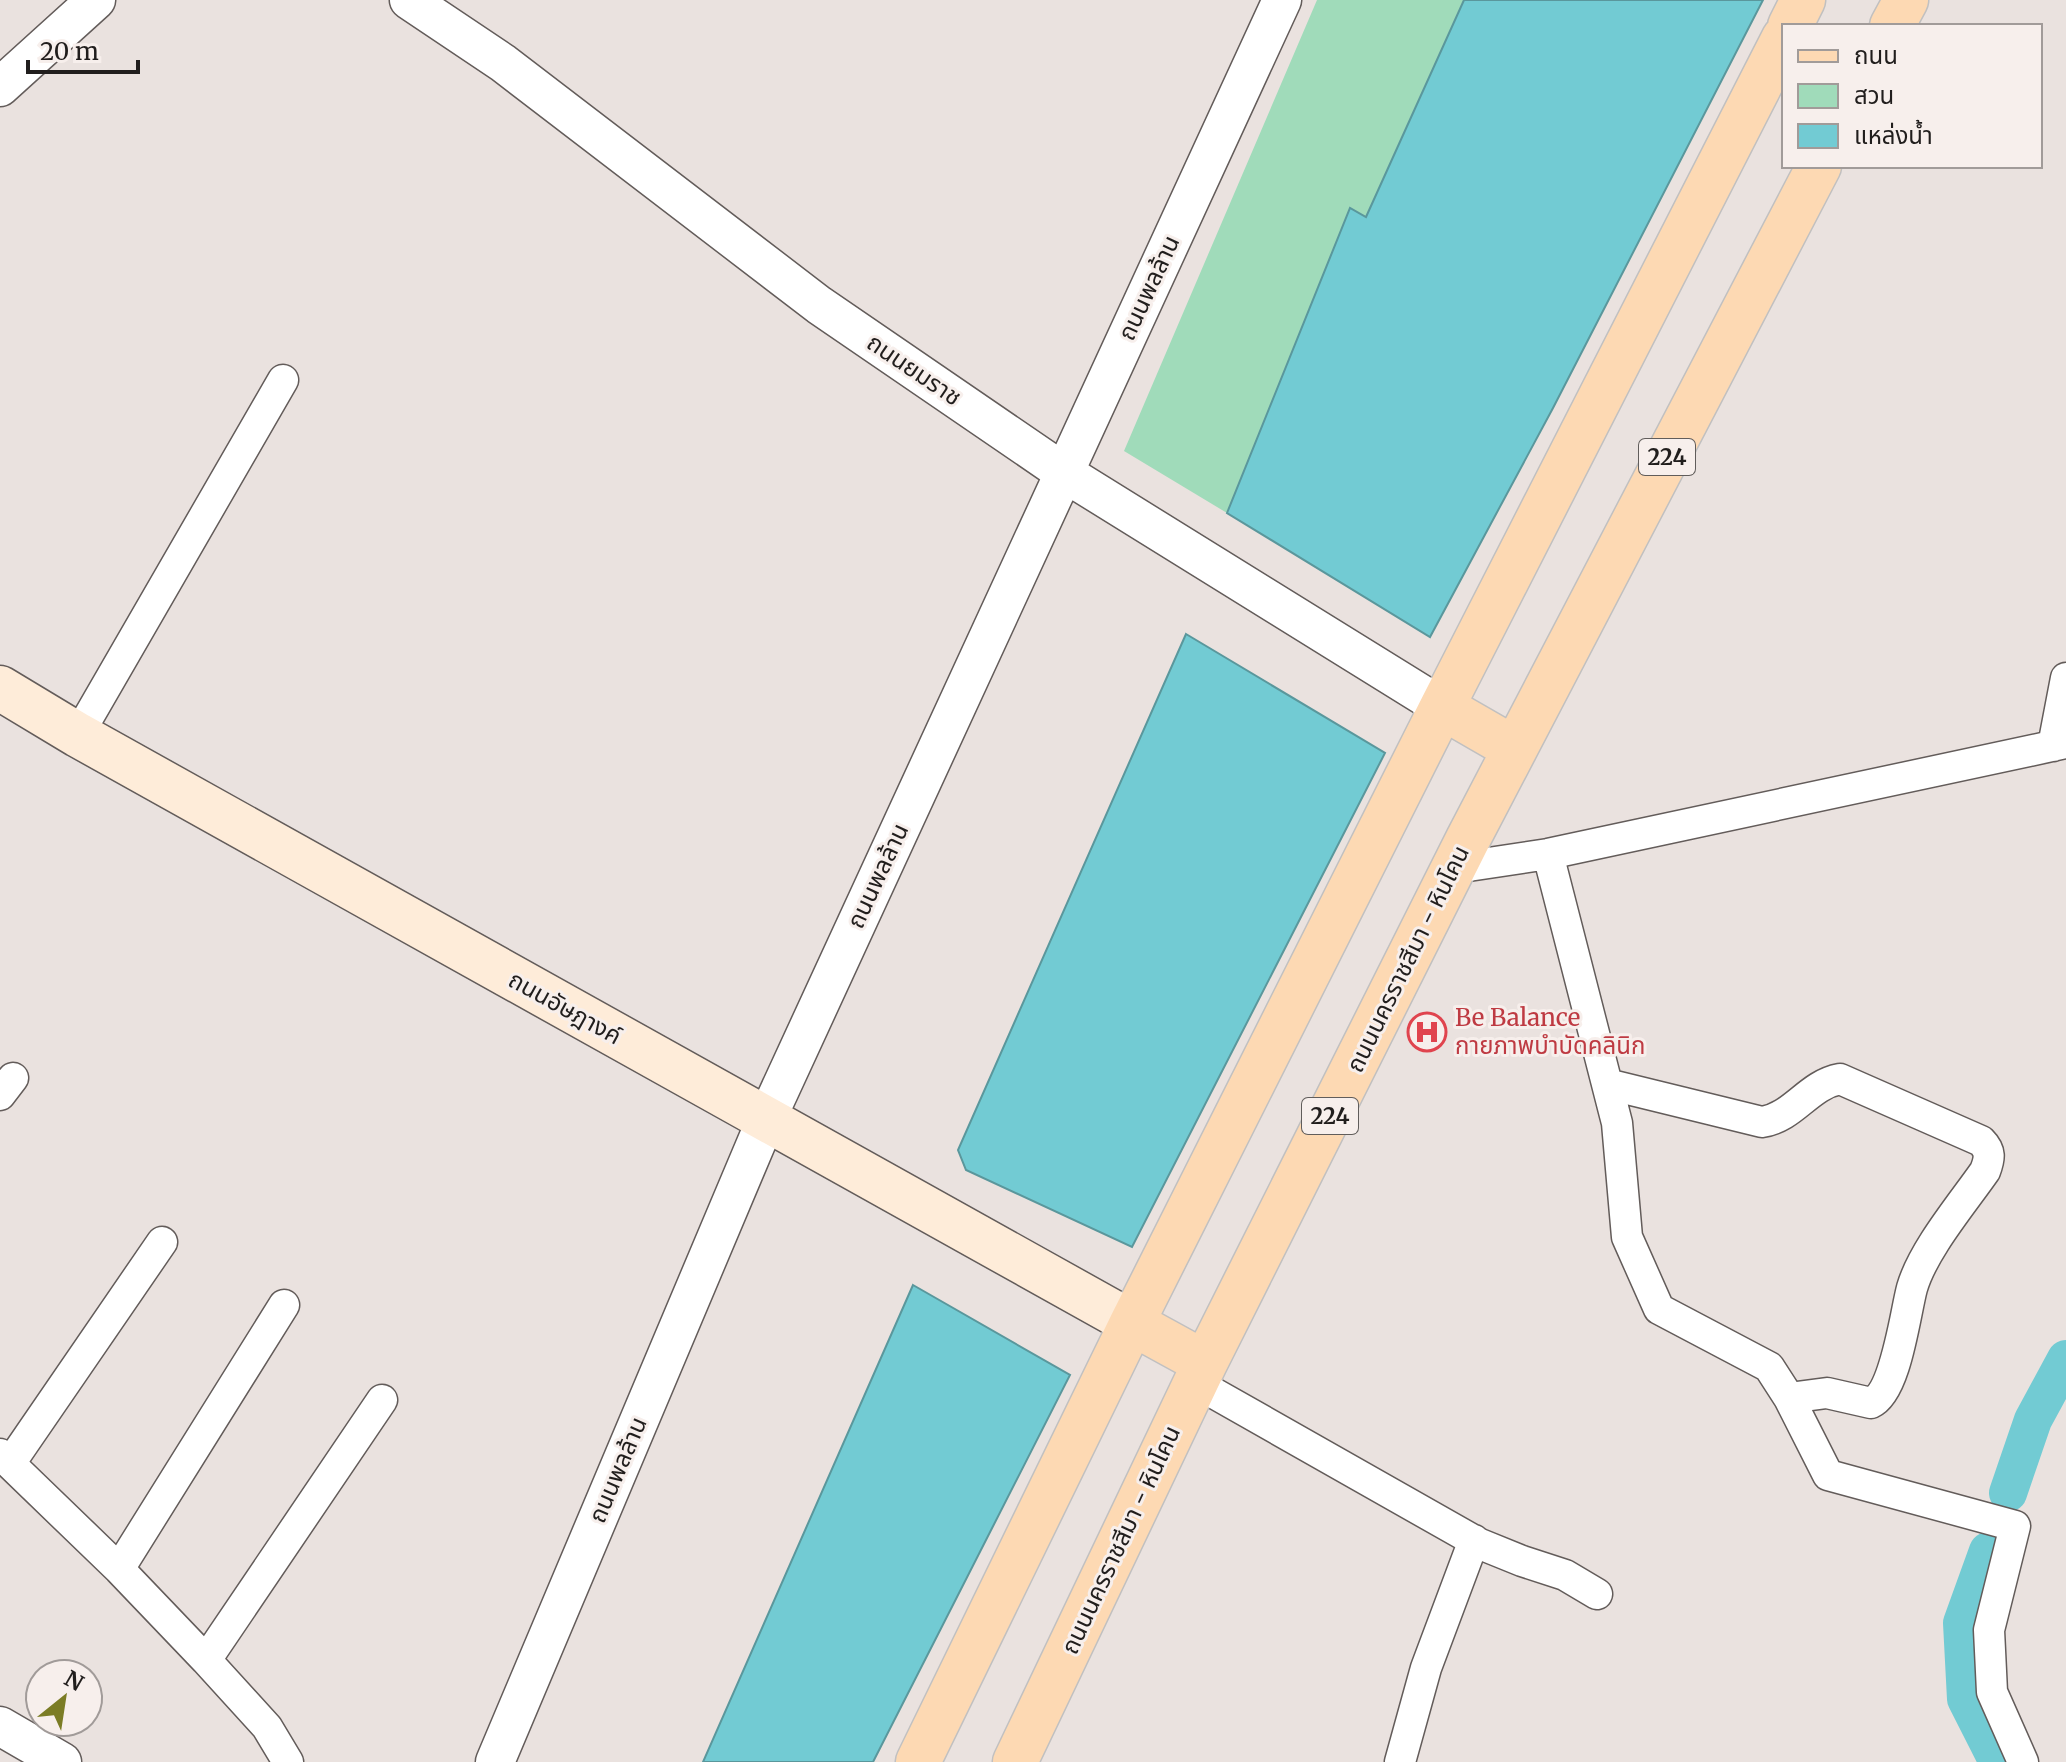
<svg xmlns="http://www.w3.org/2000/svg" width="2066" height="1762" viewBox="0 0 2066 1762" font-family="Merriweather,'Noto Sans Thai',serif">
<rect width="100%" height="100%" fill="#eae2df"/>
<path fill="#a0dbba" d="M1317,0h147l-98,217 -16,-8 -123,304 -103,-62z"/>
<path fill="#72cbd3" stroke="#5a979c" stroke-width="2" d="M1464,0h299l-210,408 -123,229 -203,-124 123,-305 16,9z
M1186,634l199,119 -253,494 -166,-77 -8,-20z
M913,1285l157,90 -197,387h-170z"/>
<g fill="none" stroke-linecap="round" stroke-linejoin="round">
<path stroke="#72cbd3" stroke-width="38" d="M2008,1493l25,-73 33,-61
M1988,1551l-26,72 4,76 32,63"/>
<defs>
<path id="minor" d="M78,735l205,-355
M2053,746l13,-68
M1548,854l69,269 10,114 32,72 110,58 20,31 39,77 187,51 -26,104 3,62 31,70
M1455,868l93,-14 518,-111
M1607,1084l155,38c32,-5 46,-37 78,-43l141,62c10,10 9,17 4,30 -23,33 -62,79 -73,117 -7,26 -16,104 -41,115l-44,-10 -38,5
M0,1095l13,-17
M1196,1383l284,161 42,17 43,14 32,19
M0,1454l119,115 87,91 61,67 21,35
M11,1462l151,-220
M119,1569l165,-264
M206,1660l176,-260
M1400,1762l26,-94 48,-128"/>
<path id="tertiary" d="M409,0l94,63 316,242 244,167 379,235
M0,87l96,-87
M0,1726l62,36
M495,1762l271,-642 516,-1120"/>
<path id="secondary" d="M0,688l78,47 1054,588"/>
<path id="primary" d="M1790,26l13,-26
M1892,26l14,-26
M1442,707l73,42
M1132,1323l73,40
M918,1762l214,-439 310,-616 342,-669
M1015,1762l190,-399 263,-524 351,-673"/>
</defs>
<use href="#minor" stroke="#635c5a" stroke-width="33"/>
<use href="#tertiary" stroke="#635c5a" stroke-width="41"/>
<use href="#secondary" stroke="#635c5a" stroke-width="47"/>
<use href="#primary" stroke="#c1c0c0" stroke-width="47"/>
<use href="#minor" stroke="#fff" stroke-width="30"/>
<use href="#tertiary" stroke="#fff" stroke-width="38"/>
<use href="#secondary" stroke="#feecd9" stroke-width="44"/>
<use href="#primary" stroke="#fdd9b3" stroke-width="44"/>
</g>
<defs>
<symbol id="hospital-ring" viewBox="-11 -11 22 22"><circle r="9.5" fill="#f7efec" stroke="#e0444e" stroke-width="1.5"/><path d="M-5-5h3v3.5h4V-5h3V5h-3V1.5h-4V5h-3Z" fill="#e0444e"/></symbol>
</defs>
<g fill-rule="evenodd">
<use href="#hospital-ring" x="1405" y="1010" width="44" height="44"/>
</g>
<g text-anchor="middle" stroke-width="6" stroke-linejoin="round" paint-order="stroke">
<g fill="#f7efec" stroke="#615d5b" stroke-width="2">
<rect x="1639" y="439" width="56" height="36" rx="6"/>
<rect x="1302" y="1098" width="56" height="36" rx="6"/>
</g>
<g font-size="22" font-weight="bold" fill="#211e1d">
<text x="1667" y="465">224</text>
<text x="1330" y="1124">224</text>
</g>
<g font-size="24" fill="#211e1d" stroke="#f7efec">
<text transform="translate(1149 288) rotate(-65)" y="8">ถนนพลล้าน</text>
<text transform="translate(914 370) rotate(34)" y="8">ถนนยมราช</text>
<text transform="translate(878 876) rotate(-65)" y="8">ถนนพลล้าน</text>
<text transform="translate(1408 959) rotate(-64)" y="8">ถนนนครราชสีมา - หินโคน</text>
<text transform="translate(565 1008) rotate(29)" y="8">ถนนอัษฎางค์</text>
<text transform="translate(618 1470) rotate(-67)" y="8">ถนนพลล้าน</text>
<text transform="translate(1121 1540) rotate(-65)" y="8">ถนนนครราชสีมา - หินโคน</text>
</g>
<g font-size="24" fill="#be3a42" stroke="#f7efec" text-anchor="start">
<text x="1455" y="1026">Be Balance<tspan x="1455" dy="28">กายภาพบำบัดคลินิก</tspan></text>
</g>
</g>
<rect x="1782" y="24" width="260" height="144" fill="#f7efec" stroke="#a19b99" stroke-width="2"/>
<rect x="1798" y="50" width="40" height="12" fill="#fdd9b3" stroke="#a19b99" stroke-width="2"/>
<text x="1854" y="64" font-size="24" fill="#211e1d">ถนน</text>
<rect x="1798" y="84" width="40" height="24" fill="#a0dbba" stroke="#a19b99" stroke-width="2"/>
<text x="1854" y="104" font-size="24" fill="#211e1d">สวน</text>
<rect x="1798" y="124" width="40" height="24" fill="#72cbd3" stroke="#a19b99" stroke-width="2"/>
<text x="1854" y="144" font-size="24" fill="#211e1d">แหล่งน้ำ</text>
<g transform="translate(64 1698) rotate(30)"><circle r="38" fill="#f7efec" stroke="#a19b99" stroke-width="2"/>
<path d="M0-6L14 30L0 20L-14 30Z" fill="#7b7c25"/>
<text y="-12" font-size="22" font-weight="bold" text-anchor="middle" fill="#211e1d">N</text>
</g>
<path d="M28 60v12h110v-12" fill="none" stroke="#211e1d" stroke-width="4"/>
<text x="40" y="60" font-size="24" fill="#211e1d" stroke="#f7efec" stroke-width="6" paint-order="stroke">20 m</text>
</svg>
